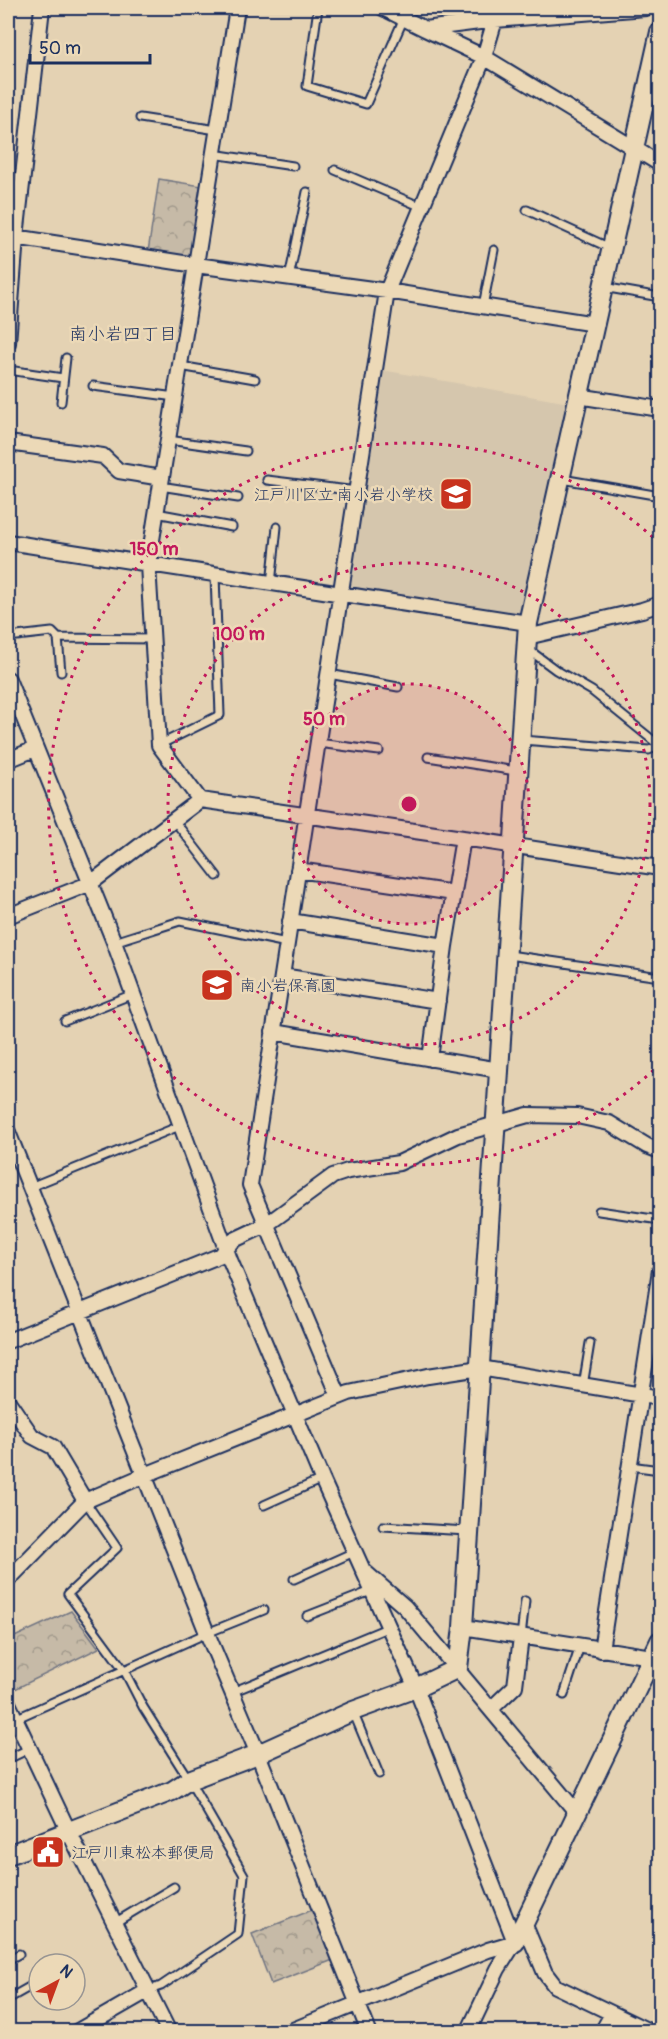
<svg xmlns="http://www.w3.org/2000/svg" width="668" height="2039" viewBox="0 0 668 2039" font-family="Pangolin,'Klee One',sans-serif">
<defs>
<pattern id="park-crowns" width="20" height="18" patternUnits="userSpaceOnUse" patternTransform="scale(1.5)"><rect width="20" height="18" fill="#c6baa7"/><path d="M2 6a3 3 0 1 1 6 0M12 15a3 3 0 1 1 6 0" fill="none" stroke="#a0988b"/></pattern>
</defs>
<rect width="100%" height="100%" fill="#e4d2b3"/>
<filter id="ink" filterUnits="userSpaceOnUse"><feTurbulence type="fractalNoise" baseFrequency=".0167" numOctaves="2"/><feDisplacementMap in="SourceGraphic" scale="12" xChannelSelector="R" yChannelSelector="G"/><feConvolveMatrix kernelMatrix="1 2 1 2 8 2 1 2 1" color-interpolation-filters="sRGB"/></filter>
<g filter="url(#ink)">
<path fill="#d5c6ad" d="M382,370l187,33 -48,214 -166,-27 -5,-4z"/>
<path fill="url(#park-crowns)" stroke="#707482" stroke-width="1.5" d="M159,179l43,7 -11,73 -43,-7z
M71,1611l28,37 -88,43 -3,-8v-43z
M312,1910l21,50 -62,24 -19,-50z"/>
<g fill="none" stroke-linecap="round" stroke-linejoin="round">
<defs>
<path id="lane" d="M318,8l-11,78 59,18 38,-86
M140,118l77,12
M213,154l80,12
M335,170l87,37
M527,210l83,38
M289,278l18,-86
M603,287l57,10
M483,306l11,-56
M180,366l75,13
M8,370l55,8
M93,386l82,11
M61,402l5,-44
M168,440l78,11
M562,479l98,17
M267,480l90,11
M160,486l78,12
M156,513l76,14
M271,584l6,-57
M8,637l44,-5 6,6 3,34
M58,638l95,1
M529,650l27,20 36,21 68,55
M329,674l69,13
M522,740l127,10 10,-4
M318,743l61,8
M159,745l61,-30 -5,-140
M428,757l88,14
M173,819l44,57
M114,942l66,-21 107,22
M509,955l151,22
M65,1021l68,-27
M30,1187l152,-62
M599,1211l61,9
M583,1386l7,-43
M630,1466l30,4
M85,1501l32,47 -49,46 56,76 19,37 46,73 55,95 -6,59 -77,52 -12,4
M264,1505l58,-26
M383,1526l84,5
M294,1579l60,-27
M307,1616l64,-25
M521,1637l4,-36
M232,1692l155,-64
M564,1695l16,-49
M354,1714l25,60
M15,1719l192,-86 57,-23
M8,1759l21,-10
M116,1922l58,-35
M8,1960l11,-6
M8,1999l23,-13"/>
<path id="street" d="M383,8l42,21 70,-9 151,-12
M425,29l59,28 176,107
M8,236l188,29 191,26 208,33
M8,343l8,-106 26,-229
M578,396l82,13
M8,443l95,13 16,15 43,7
M8,542l520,81
M527,637l115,-27 18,-6
M8,679l106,263 116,318 92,219 94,209 99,254
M8,760l27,-11
M200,800l-41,-55 -11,-180 89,-557
M298,870l156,23
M8,916l83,-33 109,-83 263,38 197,30
M290,921l155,25
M282,976l156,25
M273,1032l226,38
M430,1059l15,-113 18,-108
M8,1132l199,501 51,121 111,278
M8,1341l213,-86 13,-15 32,-15 67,-49 15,-5 51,-8 59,-28 70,-20 49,1 32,7 38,23 13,5
M339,1396l-89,-211 137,-894 97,-234 11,-37 -1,-12
M8,1401l24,35 21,11 32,54
M365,1572l40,35 172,206
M8,1580l77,-79 60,-26 204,-82 79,-17 52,-8 180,30
M463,1627l189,30 7,3
M601,1650l59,-380
M8,1703l60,127 101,202
M491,1709l24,-23 6,-49
M524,1923l21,50 10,13 96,46
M76,2032l73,-42
M288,2032l200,-82 27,-8
M468,2032l30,-63 17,-27
M602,2032l10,-18"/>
<path id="secondary" d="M8,1855l164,-64 17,-11 69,-26 95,-43 63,-23 42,-20 5,-41 65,-1004 132,-591
M515,1942l145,-301"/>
</defs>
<use href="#lane" stroke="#1b2f5e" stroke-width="11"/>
<use href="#street" stroke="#1b2f5e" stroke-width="18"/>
<use href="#secondary" stroke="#1b2f5e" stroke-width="22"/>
<use href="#lane" stroke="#ecd9b7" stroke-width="7"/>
<use href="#street" stroke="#ecd9b7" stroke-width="14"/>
<use href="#secondary" stroke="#ecd9b7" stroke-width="18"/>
</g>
</g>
<circle cx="409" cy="804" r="120" fill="#c2185b" fill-opacity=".12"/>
<g fill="none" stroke="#c2185b" stroke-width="3" stroke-dasharray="3 6">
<circle cx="409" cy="804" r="120"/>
<circle cx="409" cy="804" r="241"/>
<path d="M660 1064A361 361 0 1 1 660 544"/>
</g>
<defs>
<symbol id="school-square" viewBox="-11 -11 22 22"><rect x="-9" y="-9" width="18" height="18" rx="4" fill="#c8321e" stroke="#ecd9b7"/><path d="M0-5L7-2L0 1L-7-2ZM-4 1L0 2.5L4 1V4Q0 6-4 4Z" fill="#fff"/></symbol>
<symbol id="civic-square" viewBox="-11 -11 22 22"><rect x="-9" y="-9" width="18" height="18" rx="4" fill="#c8321e" stroke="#ecd9b7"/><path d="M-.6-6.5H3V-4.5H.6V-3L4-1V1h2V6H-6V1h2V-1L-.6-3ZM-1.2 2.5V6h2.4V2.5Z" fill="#fff"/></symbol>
</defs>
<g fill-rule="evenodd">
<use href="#school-square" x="437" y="475" width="38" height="38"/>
<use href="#school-square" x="198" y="966" width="38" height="38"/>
<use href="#civic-square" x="29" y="1833" width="38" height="38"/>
</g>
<g text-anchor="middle" stroke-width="5" stroke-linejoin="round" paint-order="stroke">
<g font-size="16" fill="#1b2f5e" stroke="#ecd9b7" text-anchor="start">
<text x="433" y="500" text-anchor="end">江戸川区立 南小岩小学校</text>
<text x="240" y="991">南小岩保育園</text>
<text x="71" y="1858">江戸川東松本郵便局</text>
</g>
<g font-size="18" fill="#1b2f5e" stroke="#ecd9b7">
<text x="123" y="340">南小岩四丁目</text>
</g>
</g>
<circle cx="409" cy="804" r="9" fill="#c2185b" stroke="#ecd9b7" stroke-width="3"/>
<g font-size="18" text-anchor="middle" font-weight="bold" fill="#c2185b" stroke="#ecd9b7" stroke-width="5" stroke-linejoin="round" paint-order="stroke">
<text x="154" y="555">150 m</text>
<text x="239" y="640">100 m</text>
<text x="324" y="725">50 m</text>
</g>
<rect width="668" height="2039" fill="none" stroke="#ecd9b7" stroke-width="30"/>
<rect x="15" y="15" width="638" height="2009" fill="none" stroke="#1b2f5e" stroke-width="2" filter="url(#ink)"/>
<g transform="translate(57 1982) rotate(41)"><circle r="28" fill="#ecd9b7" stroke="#989593" stroke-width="1.5"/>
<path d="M0-4.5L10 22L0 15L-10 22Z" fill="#c8321e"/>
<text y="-9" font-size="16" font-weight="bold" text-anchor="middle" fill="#1b2f5e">N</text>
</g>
<path d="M30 54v9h120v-9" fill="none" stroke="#1b2f5e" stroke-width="3"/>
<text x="39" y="54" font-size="18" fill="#1b2f5e" stroke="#ecd9b7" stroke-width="4.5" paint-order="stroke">50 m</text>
</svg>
